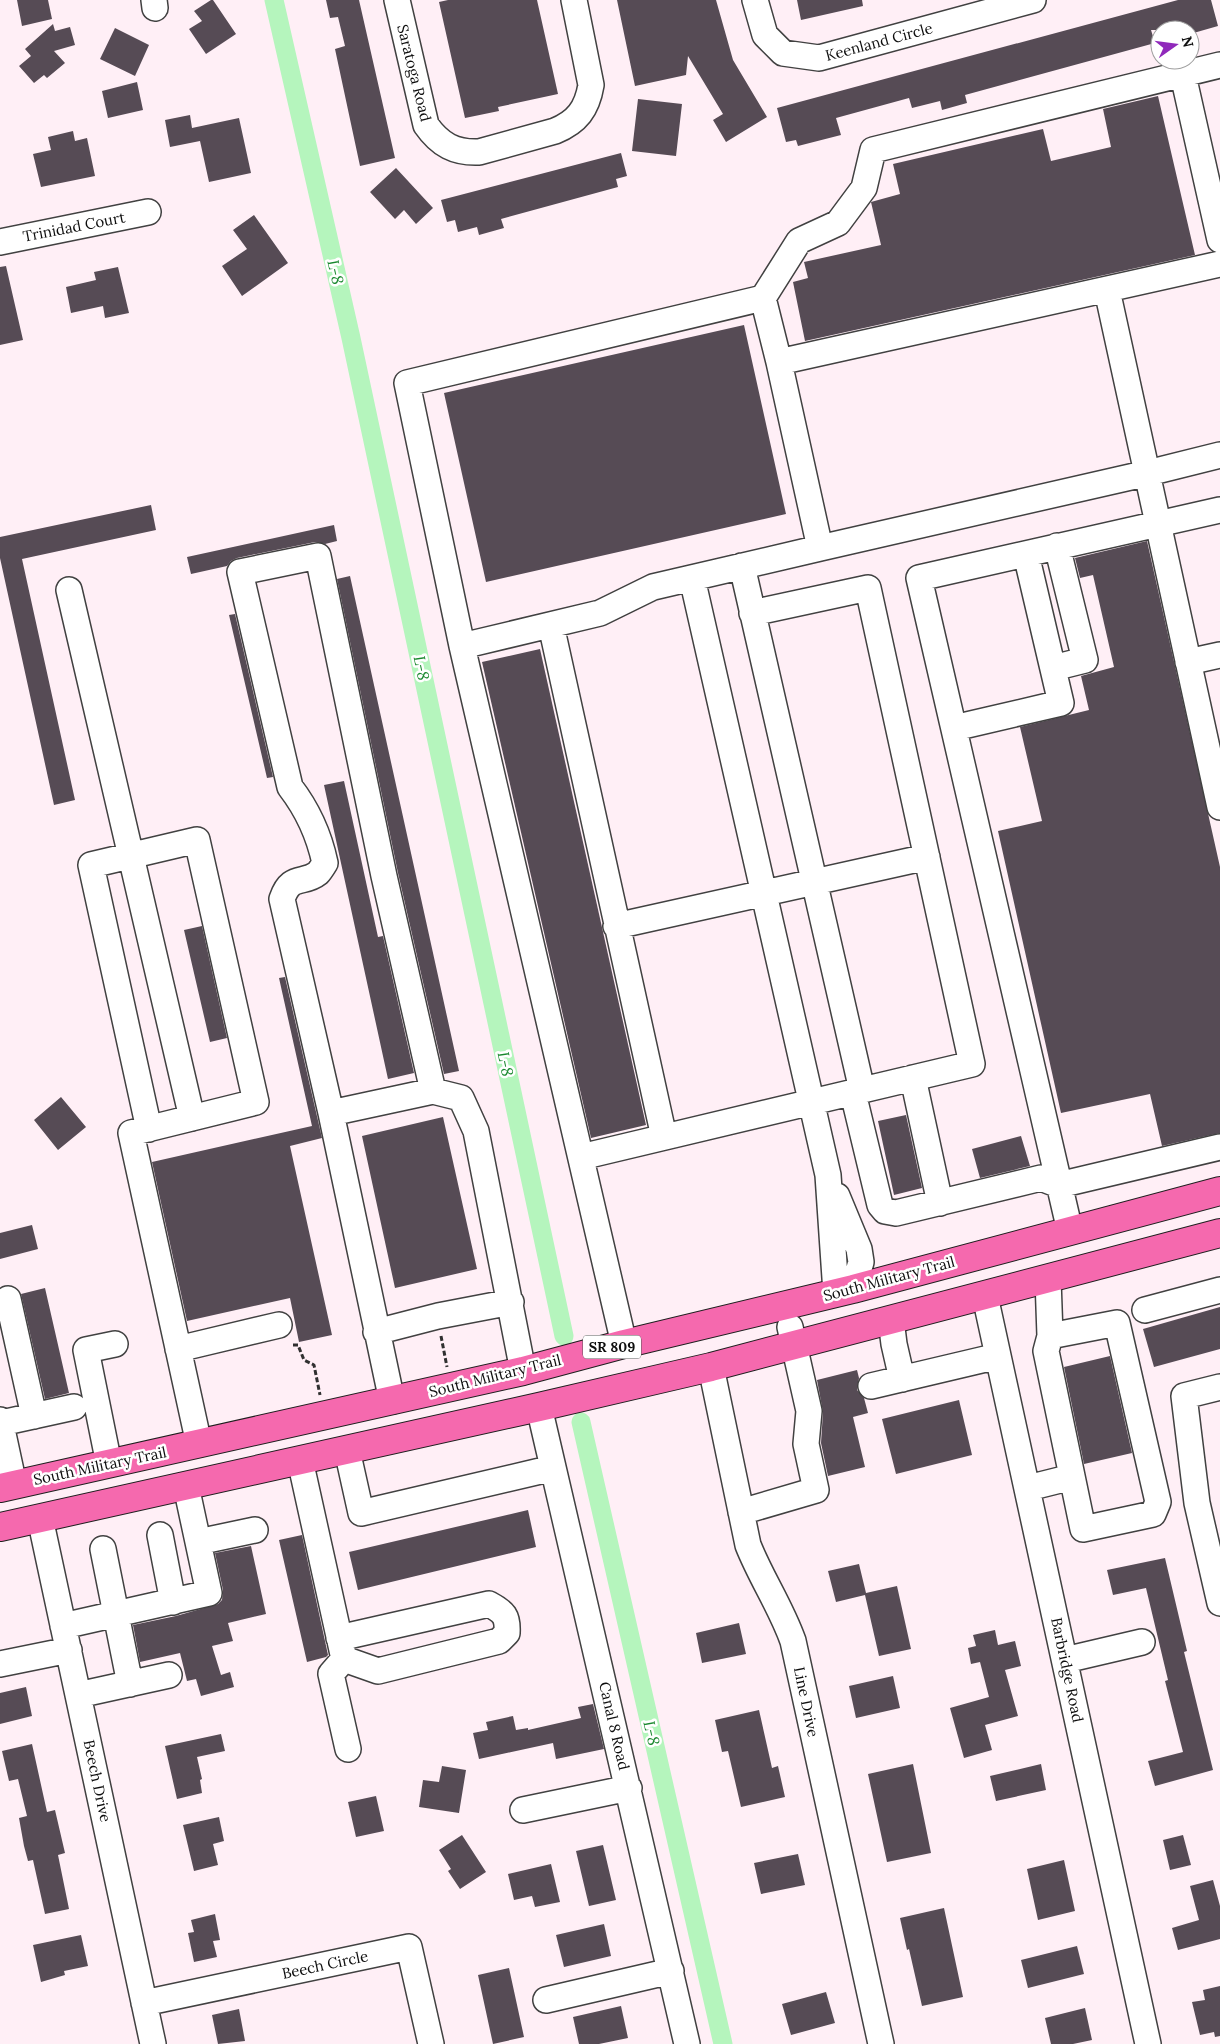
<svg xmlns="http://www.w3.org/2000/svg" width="1220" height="2044" viewBox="0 0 1220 2044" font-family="Lora,serif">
<rect width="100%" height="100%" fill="#ffeff6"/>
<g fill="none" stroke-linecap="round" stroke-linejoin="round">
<path stroke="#b5f5bd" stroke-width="19" d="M274,0l77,338 213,998
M581,1422l142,622"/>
</g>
<path fill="#564b55" d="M17,0h31l4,19 -30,7z
M211,0h2l23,34 -30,20 -17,-25 13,-8 -8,-10z
M326,0h33l36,158 -35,8 -25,-117 10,-3 -7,-29 -8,1z
M448,0h89l21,94 -60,13 1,4 -34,7 -26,-116z
M617,0h99l17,60 34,57 -41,25 -13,-22 10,-6 -35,-58 -2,19 -51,11z
M797,0h65l1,6 -62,14z
M1178,0h33l7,26 -28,8v-4h-39l4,13 -190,52 2,8 -25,7 -2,-9 -28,7 -3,-10 -73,20 5,17 -43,11 -2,-6 -10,2 -9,-34z
M53,24l2,7 15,-4 5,18 -21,6 11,12 -18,15 -3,-3 -10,8 -15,-17 12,-10 -6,-7z
M115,28l34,17 -14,31 -35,-17z
M137,82l6,28 -35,8 -6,-27z
M1158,96l37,159 -390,86 -12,-59 15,-4 -4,-16 77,-17 -10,-43 29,-8 -7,-30 150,-35 8,32 60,-14 -8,-38z
M638,99l44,5 -6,52 -44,-5z
M190,115l2,13 47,-10 12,55 -42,9 -9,-41 -30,6 -5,-27z
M73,131l2,10 12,-3 8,38 -54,11 -8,-33 18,-4 -3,-13z
M621,153l6,23 -11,3 2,8 -117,32 3,9 -25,7 -2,-8 -19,5 -3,-12 -8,2 -6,-22z
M396,168l37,40 -17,16 -12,-14 -9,9 -25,-27z
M254,215l34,48 -46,33 -20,-30 25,-17 -14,-19z
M6,266l17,74 -23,5v-78z
M118,267l11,46 -24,5 -2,-12 -32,7 -5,-26 30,-7 -2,-8z
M744,325l42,189 -300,68 -42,-189z
M151,505l5,25 -134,29 53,241 -21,5 -54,-247v-21z
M334,525l3,16 -12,3 -10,-2 -78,16 -6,3 -4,5 -36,8 -4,-17z
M1147,541l73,326v266l-58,13 -12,-52 -89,19 -63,-282 44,-10 -22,-94 69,-17 -8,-34 33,-9 -21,-92 -13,3 -5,-20z
M350,576l109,495 -15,3 -46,-201 -61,-294z
M235,614l38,163 -6,1 -38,-163z
M540,649l106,476 -55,13 -109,-476z
M344,781l34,156 5,-1 31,137 -26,6 -64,-294z
M202,926l25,112 -17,4 -26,-112z
M285,977l37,161 -32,8 42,189 -33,7 -9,-44 -103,23 -35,-159 160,-36 -33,-148z
M61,1097l25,30 -28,23 -24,-30z
M906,1115l16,73 -28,7 -16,-74z
M443,1117l34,152 -82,19 -33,-152z
M1021,1136l9,30 -50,12 -8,-29z
M32,1225l6,24 -38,10v-26z
M45,1288l24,105 -24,6 -24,-105z
M1220,1307v42l-66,18 -11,-38z
M1110,1356l22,97 -48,11 -20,-97z
M857,1370l2,8 -2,12 7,8 4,15 -15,4 12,50 -37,9 -7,-33 2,-31 -6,-32z
M959,1400l13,55 -76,19 -14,-55z
M528,1510l8,37 -178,43 -9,-38z
M302,1535l26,120 -2,2 -19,5 -28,-122z
M251,1546l15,68 -38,9 5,18 -21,5 9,29 9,-3 4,15 -33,9 -5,-17 -9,2 -7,-28 -40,9 -7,-37 43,-9 42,-12 4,-4 1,-10 -8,-37z
M1165,1558l22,93 -3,1 29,118 -58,16 -7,-25 35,-9 -18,-71 3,-1 -22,-92 -33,7 -6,-25z
M859,1564l7,29 31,-7 14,63 -32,7 -14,-61 -29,7 -8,-31z
M739,1623l7,31 -44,9 -6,-30z
M995,1630l3,15 17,-4 6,25 -16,4 13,46 -33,9 7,25 -28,8 -14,-50 39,-11 -9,-35 -9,2 -3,-16 8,-2 -3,-11z
M893,1676l7,32 -44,10 -7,-32z
M26,1687l6,29 -32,8v-31z
M593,1704l11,45 -48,10 -3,-16 -74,16 -6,-26 15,-3 -2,-8 27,-6 3,14 12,-2v2l53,-12 -3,-11z
M759,1710l13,58 6,-2 7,31 -44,10 -13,-56 -6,1 -7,-32z
M221,1734l4,17 -28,6 5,22 -2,1 2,13 -25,6 -12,-53z
M32,1744l15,68 8,-2 10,43 -7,2 11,54 -24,5 -12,-54 -5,1 -4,-15 -5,-28 8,-2 -9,-37 -9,2 -7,-30z
M913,1764l18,89 -44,9 -19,-88z
M1041,1764l5,26 -50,11 -6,-25z
M442,1766l24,4 -7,43 -40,-6 4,-27 16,2z
M376,1796l8,35 -28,6 -8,-35z
M219,1817l5,24 -11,3 5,21 -24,6 -11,-46z
M462,1835l24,37 -26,17 -12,-18 3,-2 -12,-19z
M1183,1835l8,30 -21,5 -7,-30z
M603,1845l13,55 -27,6 -13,-55z
M798,1854l7,31 -44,9 -7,-31z
M1064,1860l11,51 -37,9 -11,-51z
M551,1864l9,38 -25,5 -3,-11 -18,4 -6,-26z
M1213,1880l7,26v33l-42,11 -6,-22 27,-8 -9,-34z
M944,1908l19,89 -41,9 -13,-57 -2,1 -7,-32z
M215,1914l5,26 -7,1 4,16 -23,5 -6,-29 6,-1 -3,-12z
M604,1924l7,32 -47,11 -8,-32z
M81,1935l7,31 -24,5 1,4 -24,7 -8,-37z
M1077,1946l7,28 -56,14 -7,-28z
M509,1968l15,69 -31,7 -15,-69z
M1220,1986v50l-5,1 -1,-5 -14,3 -8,-33 13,-2 -2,-10z
M826,1992l9,31 -44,12 -9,-31z
M621,2006l7,32 -29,6h-20l-6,-27z
M1085,2008l7,32 -19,4h-22l-6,-26z
M239,2009l6,32 -27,3 -6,-29z"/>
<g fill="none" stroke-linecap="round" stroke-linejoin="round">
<defs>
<path id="minor" d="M154,0l1,8
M397,0l29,125c14,20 29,28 53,27l76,-21c22,-9 32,-22 36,-46l-17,-85
M755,0l10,35 18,18 36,5 214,-58
M1183,75l37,165
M0,242l148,-30
M1107,290l113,517
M779,362l-16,-64 36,-57 39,-18 26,-35 9,-38 347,-85
M820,548l328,-75 72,-18
M742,566l120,524
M692,578l136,597 8,118
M69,590l123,528
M551,625l113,512
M462,646l138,-33 53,-26 167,-39 -41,-186 441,-98
M1188,662l32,-7
M1053,668l32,-8 -28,-114
M954,728l107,-25 -35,-149
M616,926l311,-69
M913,1078l27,125
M853,1093l27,112 5,6 11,2 145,-35 18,7 161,-38
M331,1113l102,-22
M149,1129l-58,-264 106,-25 59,262 -125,31 68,311
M581,1157l391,-93 -104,-476 -116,25
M837,1196l22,53 2,13 -8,27
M1070,1231l-151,-653 301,-68
M1048,1279l2,57 -4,15 37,178 70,-15 5,-12 -41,-179 -67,13
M985,1296l163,748
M8,1299l26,117
M1145,1310l75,-20
M891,1320l3,24 8,35
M376,1332l62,-16 73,-14
M624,1344l-162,-698 -55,-263 356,-85
M178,1349l101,-24
M711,1367l37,178c13,33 33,62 45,96l88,403
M871,1386l127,-30
M1220,1387l-36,9 13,107 23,100
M392,1401l-61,-288 -49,-214c9,-26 21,-14 36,-26 2,-2 5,-7 7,-10 -6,-28 -18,-54 -35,-76l-50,-215 78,-16 66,320 49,215 28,7 15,33 47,240
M539,1407l148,637
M0,1420l14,65
M1,1423l73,-16
M347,1450l14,63 192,-45
M300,1460l44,199 -13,15 17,75
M109,1464l-23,-114 29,-6
M1028,1488l44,-11
M741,1512l75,-22 -10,-46 3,-33 -19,-84
M40,1518l113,526
M160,1535l13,67
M198,1542l57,-12
M103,1549l27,135
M63,1626l146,-33 -23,-107
M339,1638l150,-34c15,8 19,12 18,29l-8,8 -121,30 -34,-12
M1065,1660l77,-18
M0,1664l69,-14
M78,1695l91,-20
M523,1810l106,-22
M546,2000l125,-29
M144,2003l265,-56 22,97"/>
<path id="major" d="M0,1488l523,-117 101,-27 229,-55 367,-98
M0,1527l539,-120 172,-40 509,-134"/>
</defs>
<use href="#minor" stroke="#414141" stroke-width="28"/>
<use href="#major" stroke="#1f1f1f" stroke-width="30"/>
<path stroke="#303030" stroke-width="3" stroke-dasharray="5 2.5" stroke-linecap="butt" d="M441,1336l6,31
M293,1345h5l6,15 10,5 6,30"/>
<use href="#minor" stroke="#fff" stroke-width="25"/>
<use href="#major" stroke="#f569ae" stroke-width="28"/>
</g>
<g text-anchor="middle" stroke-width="5" stroke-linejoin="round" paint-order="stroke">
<rect fill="#fff" stroke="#565656" stroke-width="1" x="583" y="1335.5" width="58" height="23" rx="4"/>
<g font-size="14" font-weight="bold" fill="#0e0e0e">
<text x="612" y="1352">SR 809</text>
</g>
<g font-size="15" fill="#0e0e0e" stroke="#fff">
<text transform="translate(879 42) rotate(-15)" y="5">Keenland Circle</text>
<text transform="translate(414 73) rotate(76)" y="5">Saratoga Road</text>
<text transform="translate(74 227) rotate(-11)" y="5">Trinidad Court</text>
<text transform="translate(889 1279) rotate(-15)" y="5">South Military Trail</text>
<text transform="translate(495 1376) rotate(-14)" y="5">South Military Trail</text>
<text transform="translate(100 1466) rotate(-12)" y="5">South Military Trail</text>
<text transform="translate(1067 1670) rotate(78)" y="5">Barbridge Road</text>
<text transform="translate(806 1702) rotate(78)" y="5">Line Drive</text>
<text transform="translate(614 1726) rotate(77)" y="5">Canal 8 Road</text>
<text transform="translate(97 1781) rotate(78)" y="5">Beech Drive</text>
<text transform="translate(325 1965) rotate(-12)" y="5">Beech Circle</text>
</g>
<g font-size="16" font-style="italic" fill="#19882e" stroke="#fff">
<text transform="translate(336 272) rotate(77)" y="6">L-8</text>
<text transform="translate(422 668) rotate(78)" y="6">L-8</text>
<text transform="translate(506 1064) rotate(78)" y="6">L-8</text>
<text transform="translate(652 1733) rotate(77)" y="6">L-8</text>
</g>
</g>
<g transform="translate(1175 45) rotate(76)"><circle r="24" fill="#ffffff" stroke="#9f9f9f"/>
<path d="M0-4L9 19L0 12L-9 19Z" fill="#9029bb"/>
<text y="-8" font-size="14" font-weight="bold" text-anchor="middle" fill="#0e0e0e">N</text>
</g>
</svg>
